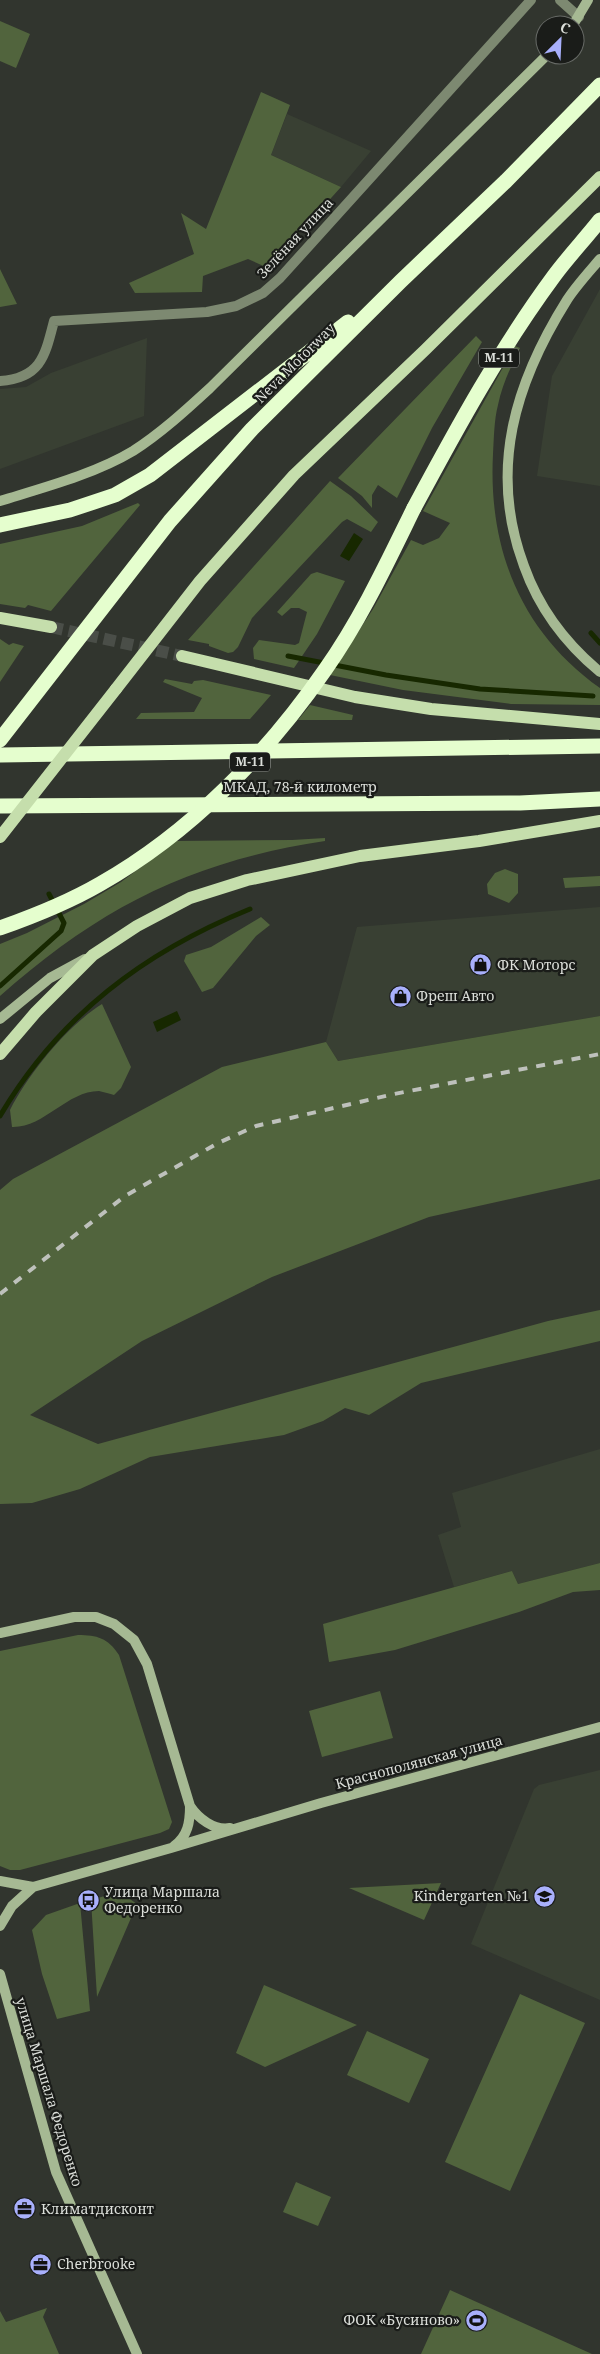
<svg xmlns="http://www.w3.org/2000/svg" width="600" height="2354" viewBox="0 0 600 2354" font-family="'Noto Serif',serif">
<rect width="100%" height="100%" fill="#31352e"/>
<path fill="#394033" d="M287,114l84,37 -30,36 -70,-32z
M600,289v197l-63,-10 15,-100z
M147,338l-3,78 -144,53v-80l26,-2 25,-14z
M600,907v109l-262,45 -12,-19 31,-115z
M600,1449v114l-82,21 -6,-13 -58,16 -16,-52 23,-8 -9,-34z
M600,1770v230l-129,-56 63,-155 5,-4z"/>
<path fill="#51643d" d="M0,21l30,13 -14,34 -16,-7z
M261,92l29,13 -19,50 70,32 -73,81 -20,-9 -45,17 -1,16 -67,1 -6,-10 65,-29 -13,-41 25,16z
M0,269l17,35 -17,3z
M476,336l6,6 -50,86 -35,70 -19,-13 -6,10v13l-10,-12 -24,-18z
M515,346l5,2c-9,18 -18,37 -22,57 -4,15 -4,33 -5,49 -5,95 28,178 107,234v17l-89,-1 -108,-14 -73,-15 43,-66 38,-69 12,5 16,-7 11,-15 -27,-12z
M330,481l21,15 27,26 -7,10 -24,-13 -5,3 -90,96 -14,29 -5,5 -5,1 -19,-7v-2l-21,-4z
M138,503l2,2 -89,106 -23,-6 -3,3 -25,-4v-60l82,-18z
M317,572l28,9 -28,53 -23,34 -40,-9 -1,-11 6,-8 36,5 4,-2 8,-31 -8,-4h-8l-9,8 -5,-4 34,-38z
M0,639l9,6 4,-2 11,3 -24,36z
M165,679l27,5 2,-3 9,-1 68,15 -21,24h-114l5,-6 53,-1 8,-14 -39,-16z
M310,705l43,10 -1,5h-54z
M325,838v3c-133,20 -225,66 -325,155v-52l27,-11 57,-29 37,-22 55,-41 116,-1z
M505,869l13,5v19l-9,10 -21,-9 -1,-10 8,-11z
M600,876v10l-35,2 -2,-10z
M261,917l9,8 -14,11 -43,52 -11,4 -18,-31 2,-6 25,-8z
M102,1004l29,63 -10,21 -7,7c-4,-1 -10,-3 -15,-4 -32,0 -55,37 -87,36l-2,-17c19,-37 57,-84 92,-106z
M600,1016v163l-171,38 -157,60 -130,64 -112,74 68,29 450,-123 52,-11v31l-179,42 -52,32 -24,-7 -22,13 -39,14 -134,22 -70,32 -48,14 -32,1v-314l13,-11 209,-112 104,-25 12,19z
M600,1563v27l-27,2 -54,20 -124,38 -66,12 -6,-38 189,-53 6,13z
M78,1635c19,0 30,3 41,20l53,167 -3,7 -9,4 -140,37h-10l-10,-4v-215z
M380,1691l13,47 -71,19 -13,-46z
M441,1883l-17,37 -75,-32z
M108,1895h16l13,9 -40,93 -6,-97z
M80,1903l10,108 -33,8 -15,-45 -10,-44 14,-15z
M264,1985l93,40 -92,42 -29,-14z
M520,1994l65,29 -75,168 -65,-29z
M367,2031l62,28 -20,44 -62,-28z
M296,2182l35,15 -13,29 -35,-14z
M450,2290l142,64h-171z
M47,2308l-4,9 16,37h-59v-43l6,11z"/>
<path fill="#172800" d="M354,533l9,6 -14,22 -9,-5z
M177,1011l4,9 -24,12 -4,-10z"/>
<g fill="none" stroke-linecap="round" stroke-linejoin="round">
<path stroke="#172800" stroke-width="5" d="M591,633l9,10
M288,656l98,19 94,14 113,7
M0,986l61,-55 3,-8 -15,-29
M0,1116c59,-100 144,-164 250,-207"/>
<path stroke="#4a4e48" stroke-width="12" stroke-dasharray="12 6" stroke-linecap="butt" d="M51,627l131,29"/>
<path stroke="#7d8971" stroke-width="10" d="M560,0l19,17
M0,381c41,-3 45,-25 54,-60l153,-9 29,-6 27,-13 17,-15 251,-278"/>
<path stroke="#a6b993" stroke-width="10" d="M573,25l15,-25
M600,259c-11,13 -24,27 -33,41 -52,83 -79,170 -43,266 15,42 41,77 76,106
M0,501c42,-13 95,-27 133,-50 28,-18 53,-41 77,-63l337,-333
M0,1019l50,-41 35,-19
M0,1633l74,-16h22l18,7 20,16 13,24 43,142c0,16 -2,30 -16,40
M190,1806c8,12 24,25 40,22
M0,1881l33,6 138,-39 150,-45 279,-76
M0,1926l12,-20 21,-19
M0,1974l56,198 81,182"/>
<path stroke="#c5deac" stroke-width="12" d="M0,618l51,9
M182,656l173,41 76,12 169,15
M116,689l84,-108 94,-106 131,-125 175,-173
M0,1054l36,-42 57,-57 44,-29 53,-28 57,-18 113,-24 119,-15 121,-20"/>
<path stroke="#e5fece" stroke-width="15" d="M414,508c43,-80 86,-159 140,-232 14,-19 31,-37 46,-56
M0,525l70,-15 45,-15 35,-20 198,-153
M0,740l170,-219 82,-92 149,-148 105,-100 94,-96
M0,755l600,-9
M0,806l520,-3 80,-4"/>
<path stroke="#bec1bc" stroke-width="4" stroke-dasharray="9 9" stroke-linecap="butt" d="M0,1294l125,-98 93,-53 38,-17 138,-32 206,-40"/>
<path stroke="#c5deac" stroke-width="12" d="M0,837l116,-148"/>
<path stroke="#e5fece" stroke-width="15" d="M0,928c34,-12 69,-26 100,-44 90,-51 167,-130 225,-214 36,-51 62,-107 89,-162"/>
</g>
<defs>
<symbol id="shop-disc" viewBox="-11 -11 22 22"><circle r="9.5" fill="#a9b0fc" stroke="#1a1c19"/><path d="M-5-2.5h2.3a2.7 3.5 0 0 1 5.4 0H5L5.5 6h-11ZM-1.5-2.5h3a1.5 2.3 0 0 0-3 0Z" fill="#111"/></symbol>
<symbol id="school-disc" viewBox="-11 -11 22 22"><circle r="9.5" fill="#a9b0fc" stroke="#1a1c19"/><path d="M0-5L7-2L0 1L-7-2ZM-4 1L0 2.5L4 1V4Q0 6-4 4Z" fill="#111"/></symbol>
<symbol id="bus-disc" viewBox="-11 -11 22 22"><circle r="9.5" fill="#a9b0fc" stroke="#1a1c19"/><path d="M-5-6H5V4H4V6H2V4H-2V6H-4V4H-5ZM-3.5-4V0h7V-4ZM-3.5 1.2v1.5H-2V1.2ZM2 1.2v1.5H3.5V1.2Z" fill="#111"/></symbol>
<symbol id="office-disc" viewBox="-11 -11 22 22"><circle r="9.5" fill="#a9b0fc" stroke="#1a1c19"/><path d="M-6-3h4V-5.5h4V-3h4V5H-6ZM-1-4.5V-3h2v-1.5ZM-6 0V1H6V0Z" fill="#111"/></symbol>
<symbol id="stadium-disc" viewBox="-11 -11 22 22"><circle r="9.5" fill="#a9b0fc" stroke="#1a1c19"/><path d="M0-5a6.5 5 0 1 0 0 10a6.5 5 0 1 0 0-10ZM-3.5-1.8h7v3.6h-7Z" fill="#111"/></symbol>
</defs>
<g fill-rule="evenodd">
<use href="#shop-disc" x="468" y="952" width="25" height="25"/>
<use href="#shop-disc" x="388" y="984" width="25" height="25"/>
<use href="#school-disc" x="532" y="1884" width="25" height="25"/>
<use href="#bus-disc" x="76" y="1888" width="25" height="25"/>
<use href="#office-disc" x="12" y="2196" width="25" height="25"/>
<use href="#office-disc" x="28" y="2252" width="25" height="25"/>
<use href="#stadium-disc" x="464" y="2308" width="25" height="25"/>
</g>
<g text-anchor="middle" stroke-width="4.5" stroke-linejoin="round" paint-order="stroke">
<g fill="#1a1c19" stroke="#a1a49f" stroke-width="1">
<rect x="479" y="348.5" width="40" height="19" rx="4"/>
<rect x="230" y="752.5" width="40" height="19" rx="4"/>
</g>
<g font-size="12" font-weight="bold" fill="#dbded9">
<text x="499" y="362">М-11</text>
<text x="250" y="766">М-11</text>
</g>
<g font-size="14" fill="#dbded9" stroke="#1a1c19">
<text transform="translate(295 238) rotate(-47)" y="5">Зелёная улица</text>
<text transform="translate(295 363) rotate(-45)" y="5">Neva Motorway</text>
<text x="300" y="792">МКАД, 78-й километр</text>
<text transform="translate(419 1762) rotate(-15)" y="5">Краснополянская улица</text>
<text transform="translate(49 2092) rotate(73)" y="5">улица Маршала Федоренко</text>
</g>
<g font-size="14" fill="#dbded9" stroke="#1a1c19" text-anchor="start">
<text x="497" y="970">ФК Моторс</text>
<text x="416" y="1001">Фреш Авто</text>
<text x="104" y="1897">Улица Маршала<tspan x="104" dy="16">Федоренко</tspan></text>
<text x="529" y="1901" text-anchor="end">Kindergarten №1</text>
<text x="41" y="2214">Климатдисконт</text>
<text x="57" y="2269">Cherbrooke</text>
<text x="460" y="2325" text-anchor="end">ФОК «Бусиново»</text>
</g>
</g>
<g transform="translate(560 40) rotate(24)"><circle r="24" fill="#1a1c19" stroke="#676a66"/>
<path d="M0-4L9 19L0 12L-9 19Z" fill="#a9b0fc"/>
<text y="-8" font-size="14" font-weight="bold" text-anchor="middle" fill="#dbded9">С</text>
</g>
</svg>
